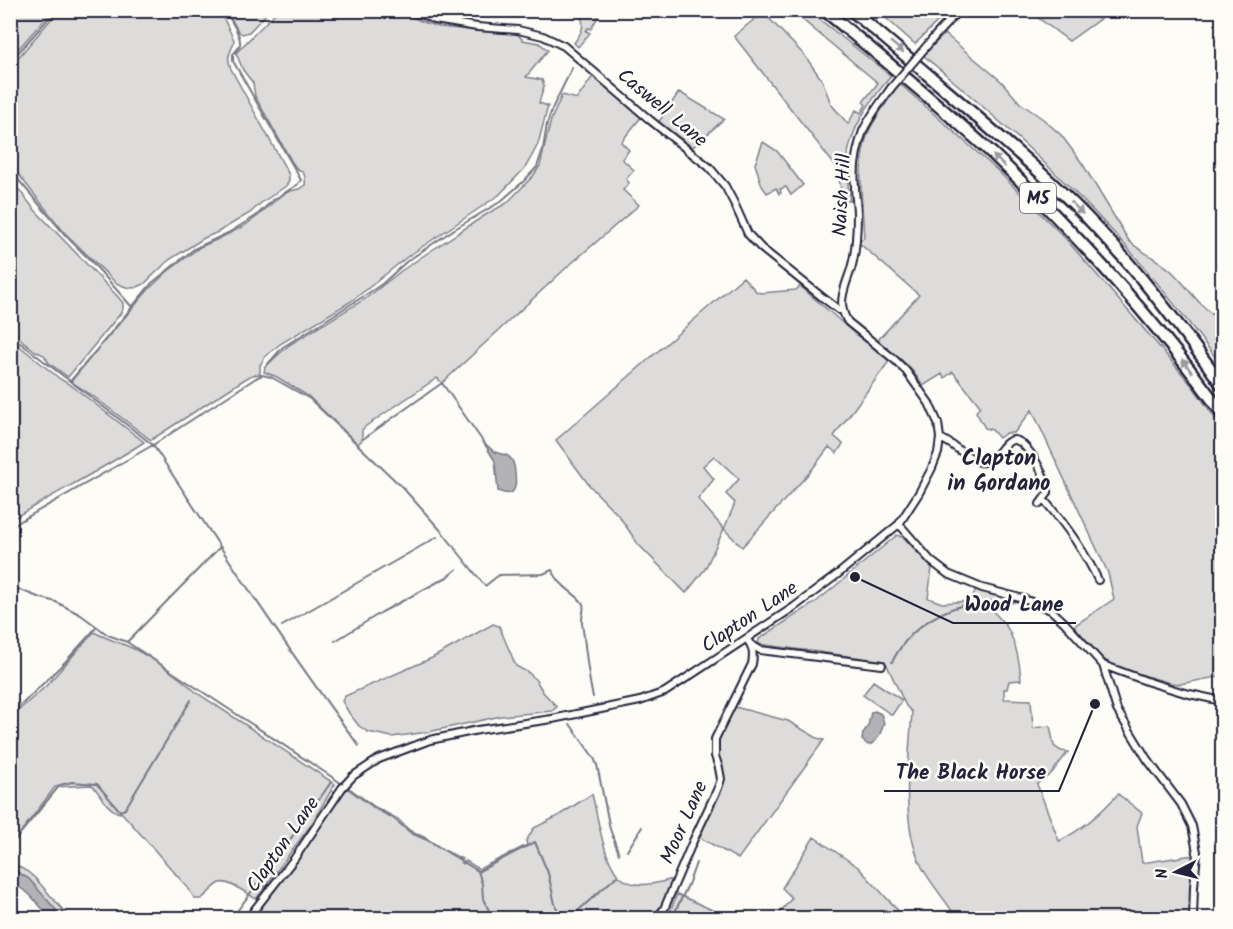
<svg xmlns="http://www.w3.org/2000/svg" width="1233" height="929" viewBox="0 0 1233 929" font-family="Kalam,sans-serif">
<rect width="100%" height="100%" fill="#fdfcf7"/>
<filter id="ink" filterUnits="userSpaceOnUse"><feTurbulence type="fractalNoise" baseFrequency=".0167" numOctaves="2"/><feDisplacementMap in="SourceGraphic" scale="12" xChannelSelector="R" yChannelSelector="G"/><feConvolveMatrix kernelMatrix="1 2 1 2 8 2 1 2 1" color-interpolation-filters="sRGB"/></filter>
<g filter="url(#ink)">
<path fill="#dddcdb" stroke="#807f8b" stroke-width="1.5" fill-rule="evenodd" d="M11,10l41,1 -41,46 -1,-46z
M58,11h162l14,29c-2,14 -9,13 -3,29l58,106v6l-3,5 -25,17 -11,10 -32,19 -14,6 -35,22 -25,24 -9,4 -9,-1 -10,-4 -52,-51 -53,-67v-99z
M227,11h42l-20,21 -7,2 -4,-3z
M277,11h120l29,12 13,4 78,7 6,6 16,3 9,7 -22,27 16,3 2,6 -5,17 9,3 -10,38 -4,8 -9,16 -26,27 -92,62 -41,33 -16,12 -70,42 -15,13 -5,8v9l-8,1 -7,4 -94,61 -58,-44 -23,-15 80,-93 17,-16 33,-25 14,-6 30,-15 14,-10 22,-20 10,-5 9,-2 6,-4c1,-7 0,-14 -8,-16l-5,-7 -37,-66 -2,-13 -10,-13 -7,-17z
M580,11h21l-10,18 -3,-1 -2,3 4,2 -12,14 -4,-4c9,-12 11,-17 6,-32z
M792,11h17l82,65c-21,25 -42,53 -44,87 -1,12 2,26 3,38l-7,-1 -6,-32 -103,-132 29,-24 42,44 17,24 9,24 17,20 8,-14 5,3 5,-8 -3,-3 15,-19z
M878,11h45l15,10 -23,23z
M1029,11h82l-42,30z
M945,34l56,47 19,22 23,16 18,16 21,28 47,78c12,11 27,17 40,28 11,9 19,21 29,32 8,8 16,15 24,23v42c-34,-45 -68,-89 -106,-131 -60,-65 -126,-123 -193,-180z
M593,76l49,40 -21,26 8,8 -7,9 12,11 -8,9 3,4 -6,7 16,15 -74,64 -123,114 -5,-5 -71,48 -4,4v10l-4,4 -50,-48 -31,-19 -13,-5 1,-5 24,-22 76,-46 36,-28 28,-19 58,-38 20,-11 26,-27 7,-10 11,-46 11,-25 15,4z
M899,83l98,87 68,68 92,106 37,44 28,40v248l-42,8 -10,-1 -51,-15 -16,-9 -29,-33 40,-27 -6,-26 -76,-163 -18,23h-8l-7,5 -7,-8 -7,-2 -9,-16 4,-6 -27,-34 -9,6 -2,-4 -19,12 -13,-19 -33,-26 42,-46 -60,-52 2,-4 3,-1c-1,-36 -9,-73 5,-107 8,-17 21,-32 30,-48z
M679,92l45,27 -31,28 -35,-24z
M763,142l14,9 26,34 -12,10 -5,-8 -6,2 1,4 -2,1 -3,-6 -9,5 -5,-7 -7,-22z
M10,178l24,31 85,89 4,5v6l-3,5 -52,63 -19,-14 -5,-8 -9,-4 -24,-20z
M743,277l14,15 4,1 35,-3 4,-4 54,47 36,27 -56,76 9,8 -6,9 -8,-6 -19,25 -68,75 -18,-18 -19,40 -19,24 -48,-49 -19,-28 -30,-31 -33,-45zM714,456l25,23 -13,15 9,9 -11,26 -26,-30 16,-20 -11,-13z
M11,339l49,40 12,7 72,56c-43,28 -89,51 -133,78z
M897,535l7,3 28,30 -4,30 14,5 29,-2 5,-12 21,6 23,5 -28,10c6,7 15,15 18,23 7,15 10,31 11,47l-12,1 -2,8h-3v10l27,1 2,28 17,-2 4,20 7,5 7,1 -17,22 -14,10 22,57c23,-11 42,-28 59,-47l24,19 -5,13 5,37 52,-8 -3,30 -1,33h-237l-1,-7c-9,-14 -24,-31 -31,-46 -21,-44 -12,-106 -9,-153l-6,-6 -21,-45 -127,-17 1,-5 57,-37z
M493,624l6,2 17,40 13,7 7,7 7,12 14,15 -5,4 -51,5 -73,16 -36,5 -24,-5 -9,-6 -10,-13 -7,-12 3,-5 87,-38z
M94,632c11,6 21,9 31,13 21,8 55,32 72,48l138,91 -24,41 -55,74c-8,-5 -27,-19 -36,-16 -6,3 -13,12 -19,16h-6l-7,-11 -66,-75c-12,0 -21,-17 -28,-26l-3,-2 -36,2 -44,58v-128l35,-31z
M873,681l29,19 -10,15 -29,-20z
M735,707l53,14 29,17 7,2 -86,119 -41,-23 26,-49c3,-15 -5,-25 -5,-39 -1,-14 11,-29 17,-41z
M348,787l27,20 23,12 11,11 17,8 18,12 18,9 -1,3 2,2 3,-3 13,8 48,-24 -1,-4 8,-13 24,-12 34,-22c6,23 11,65 27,82 4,4 11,7 17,8 13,2 25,-2 37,-5l-11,25 -10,14h-399l49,-65z
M814,837l44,30 47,51h-130l17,-20 -10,-10z
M10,862l18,10 7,6 35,40h-7l-34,-39 -18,-11z
M677,894l53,24h-66l7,-9z"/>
<path fill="#b2b2b7" stroke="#787885" stroke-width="1.5" d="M484,443c4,2 7,7 11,9 6,3 13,1 17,8 2,4 3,10 3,14 2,15 -1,24 -17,17l-3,-30z
M875,711l6,3 3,9c-3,9 -6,20 -16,22l-6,-5 1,-7 5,-7 3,-14z
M11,868l18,11 34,39h-12l-22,-24 -10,-7 -2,-4 -6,-2z"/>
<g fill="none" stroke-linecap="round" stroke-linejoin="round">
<path stroke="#787885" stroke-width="2" d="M10,62l46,-52
M10,170l57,67 24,24 41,46
M10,335l143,110 103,-67 6,-3 9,2 39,22 93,89 40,45 42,53 14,-11 44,-1 9,-4c3,5 6,11 11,15 5,6 17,12 20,19 2,6 -2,13 -1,19 4,25 5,49 11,74
M267,365l16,-18 81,-51 18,-12 24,-22 47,-32 47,-28 24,-21 13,-14 6,-18 4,-25 5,-15 20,-41
M71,381l81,-98 42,-34 34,-16 28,-17 17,-16 24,-15 4,-5 -68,-119v-7c3,-3 8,-7 7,-12 0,-8 -11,-25 -16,-32
M363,439l79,-56 42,60
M10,527l143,-82c67,102 134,204 206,301
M10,586l28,11 18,5 25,13 27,20 19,7 9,6 199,131 41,30 17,9 18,15 16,7 51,31 4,13 1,15 10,19
M282,626l155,-89
M335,641l47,-29 65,-35 10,-8
M127,642l93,-95
M892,662c14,-29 41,-49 72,-57 8,-2 1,0 9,1 6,0 13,-3 19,-5
M10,716l56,-55 30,-33
M570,724l24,34 3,7 13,64 9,25
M10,846l50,-61 12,-3 25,2 23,27 5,-2 66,-109
M627,851l15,-24
M479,871l56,-29 13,31 7,31 6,14
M232,918l82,-111 17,-25
M570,918l48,-43
M672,918l16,-33 8,-22"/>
<defs>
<path id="street" d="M411,10l24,10 42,7 41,3 25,6 21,10 86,74 59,47 16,19 9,17 14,31 13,14 61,49 17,13h4
M936,35l23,-25
M940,438c14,6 28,21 40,24 18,3 21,-22 34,-22 13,0 35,41 34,53l-8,11
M1044,500c21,24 40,50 54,80
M899,524l32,37 17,13 34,14 42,11 27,11 13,12 39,43 14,45 30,49 34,45 11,22 5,26 -3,35 -1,31
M752,645l8,5 122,15
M1103,665l46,17 36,11 37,8
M248,918l46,-59 48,-71 11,-12 26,-17 51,-19 48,-10 74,-11 88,-18 25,-9 129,-85 44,-33 61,-50 20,-31 13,-25 6,-15 2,-15 -2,-15 -9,-20 -23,-32 -11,-11 -47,-38c-12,-18 -3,-35 3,-53 5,-17 6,-37 6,-55 0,-9 -2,-19 -2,-28 -2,-18 2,-38 8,-55 7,-15 18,-29 28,-43
M657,918l7,-9 29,-68 25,-53 3,-9 -2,-11 -4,-12v-17l37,-75c2,-10 1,-17 -5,-25"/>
<path id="highway" d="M824,10c58,48 115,94 170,145 83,79 161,165 228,258
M851,10c43,35 84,71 126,107 41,36 83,71 120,111 46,49 87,103 125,157"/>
</defs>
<use href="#street" stroke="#22223b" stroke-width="10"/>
<use href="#highway" stroke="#22223b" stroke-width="15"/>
<use href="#street" stroke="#fdfcf7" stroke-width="6"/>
<use href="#highway" stroke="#fdfcf7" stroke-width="10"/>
<defs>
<path id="street-bridge" d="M891,88l45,-53"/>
</defs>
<use href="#street-bridge" stroke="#22223b" stroke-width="10" stroke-linecap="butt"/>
<use href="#street-bridge" stroke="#fdfcf7" stroke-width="6"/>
</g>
<defs><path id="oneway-solid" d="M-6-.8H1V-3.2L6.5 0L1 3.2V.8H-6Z" transform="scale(1.5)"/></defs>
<g fill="#9a9aa2">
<use href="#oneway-solid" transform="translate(897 47) rotate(40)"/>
<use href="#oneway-solid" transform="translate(999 161) rotate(-136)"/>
<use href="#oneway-solid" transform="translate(1077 208) rotate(45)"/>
<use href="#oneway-solid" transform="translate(1187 366) rotate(-128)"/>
</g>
</g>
<g text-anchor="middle" stroke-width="5" stroke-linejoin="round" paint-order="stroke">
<rect fill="#fdfcf7" stroke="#646373" stroke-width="1.5" x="1020" y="183" width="36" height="30" rx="4.5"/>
<g font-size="18" font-weight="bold" fill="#22223b">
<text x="1038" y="204">M5</text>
</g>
<g font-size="20" fill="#22223b" stroke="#fdfcf7">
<text transform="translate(663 107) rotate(40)" y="7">Caswell Lane</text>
<text transform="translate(841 195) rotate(-87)" y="7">Naish Hill</text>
<text transform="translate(749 616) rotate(-34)" y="7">Clapton Lane</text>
<text transform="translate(683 822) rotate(-66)" y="7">Moor Lane</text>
<text transform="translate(282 844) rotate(-55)" y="7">Clapton Lane</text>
</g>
<g font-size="22" font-weight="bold" fill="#22223b" stroke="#fdfcf7">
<text x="999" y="465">Clapton<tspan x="999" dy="25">in Gordano</tspan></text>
</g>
</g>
<path fill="none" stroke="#22223b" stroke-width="2" d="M855 577L953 623H1076M1095 704L1059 791H884"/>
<g fill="#22223b" stroke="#fdfcf7" stroke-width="2">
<circle cx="855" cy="577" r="6"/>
<circle cx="1095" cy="704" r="6"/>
</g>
<g font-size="21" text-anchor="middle" font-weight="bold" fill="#22223b" stroke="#fdfcf7" stroke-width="5" stroke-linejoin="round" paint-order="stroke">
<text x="1014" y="611">Wood Lane</text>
<text x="971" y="779">The Black Horse</text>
</g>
<rect width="1233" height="929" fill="none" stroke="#fdfcf7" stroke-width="36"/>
<rect x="18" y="18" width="1197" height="893" fill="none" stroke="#22223b" stroke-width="2" filter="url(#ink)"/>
<g transform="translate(1176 872) rotate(263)" stroke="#fdfcf7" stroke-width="4.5" paint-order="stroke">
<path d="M0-4.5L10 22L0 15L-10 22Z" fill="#22223b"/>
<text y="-9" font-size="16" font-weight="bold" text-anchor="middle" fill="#22223b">N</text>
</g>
</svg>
